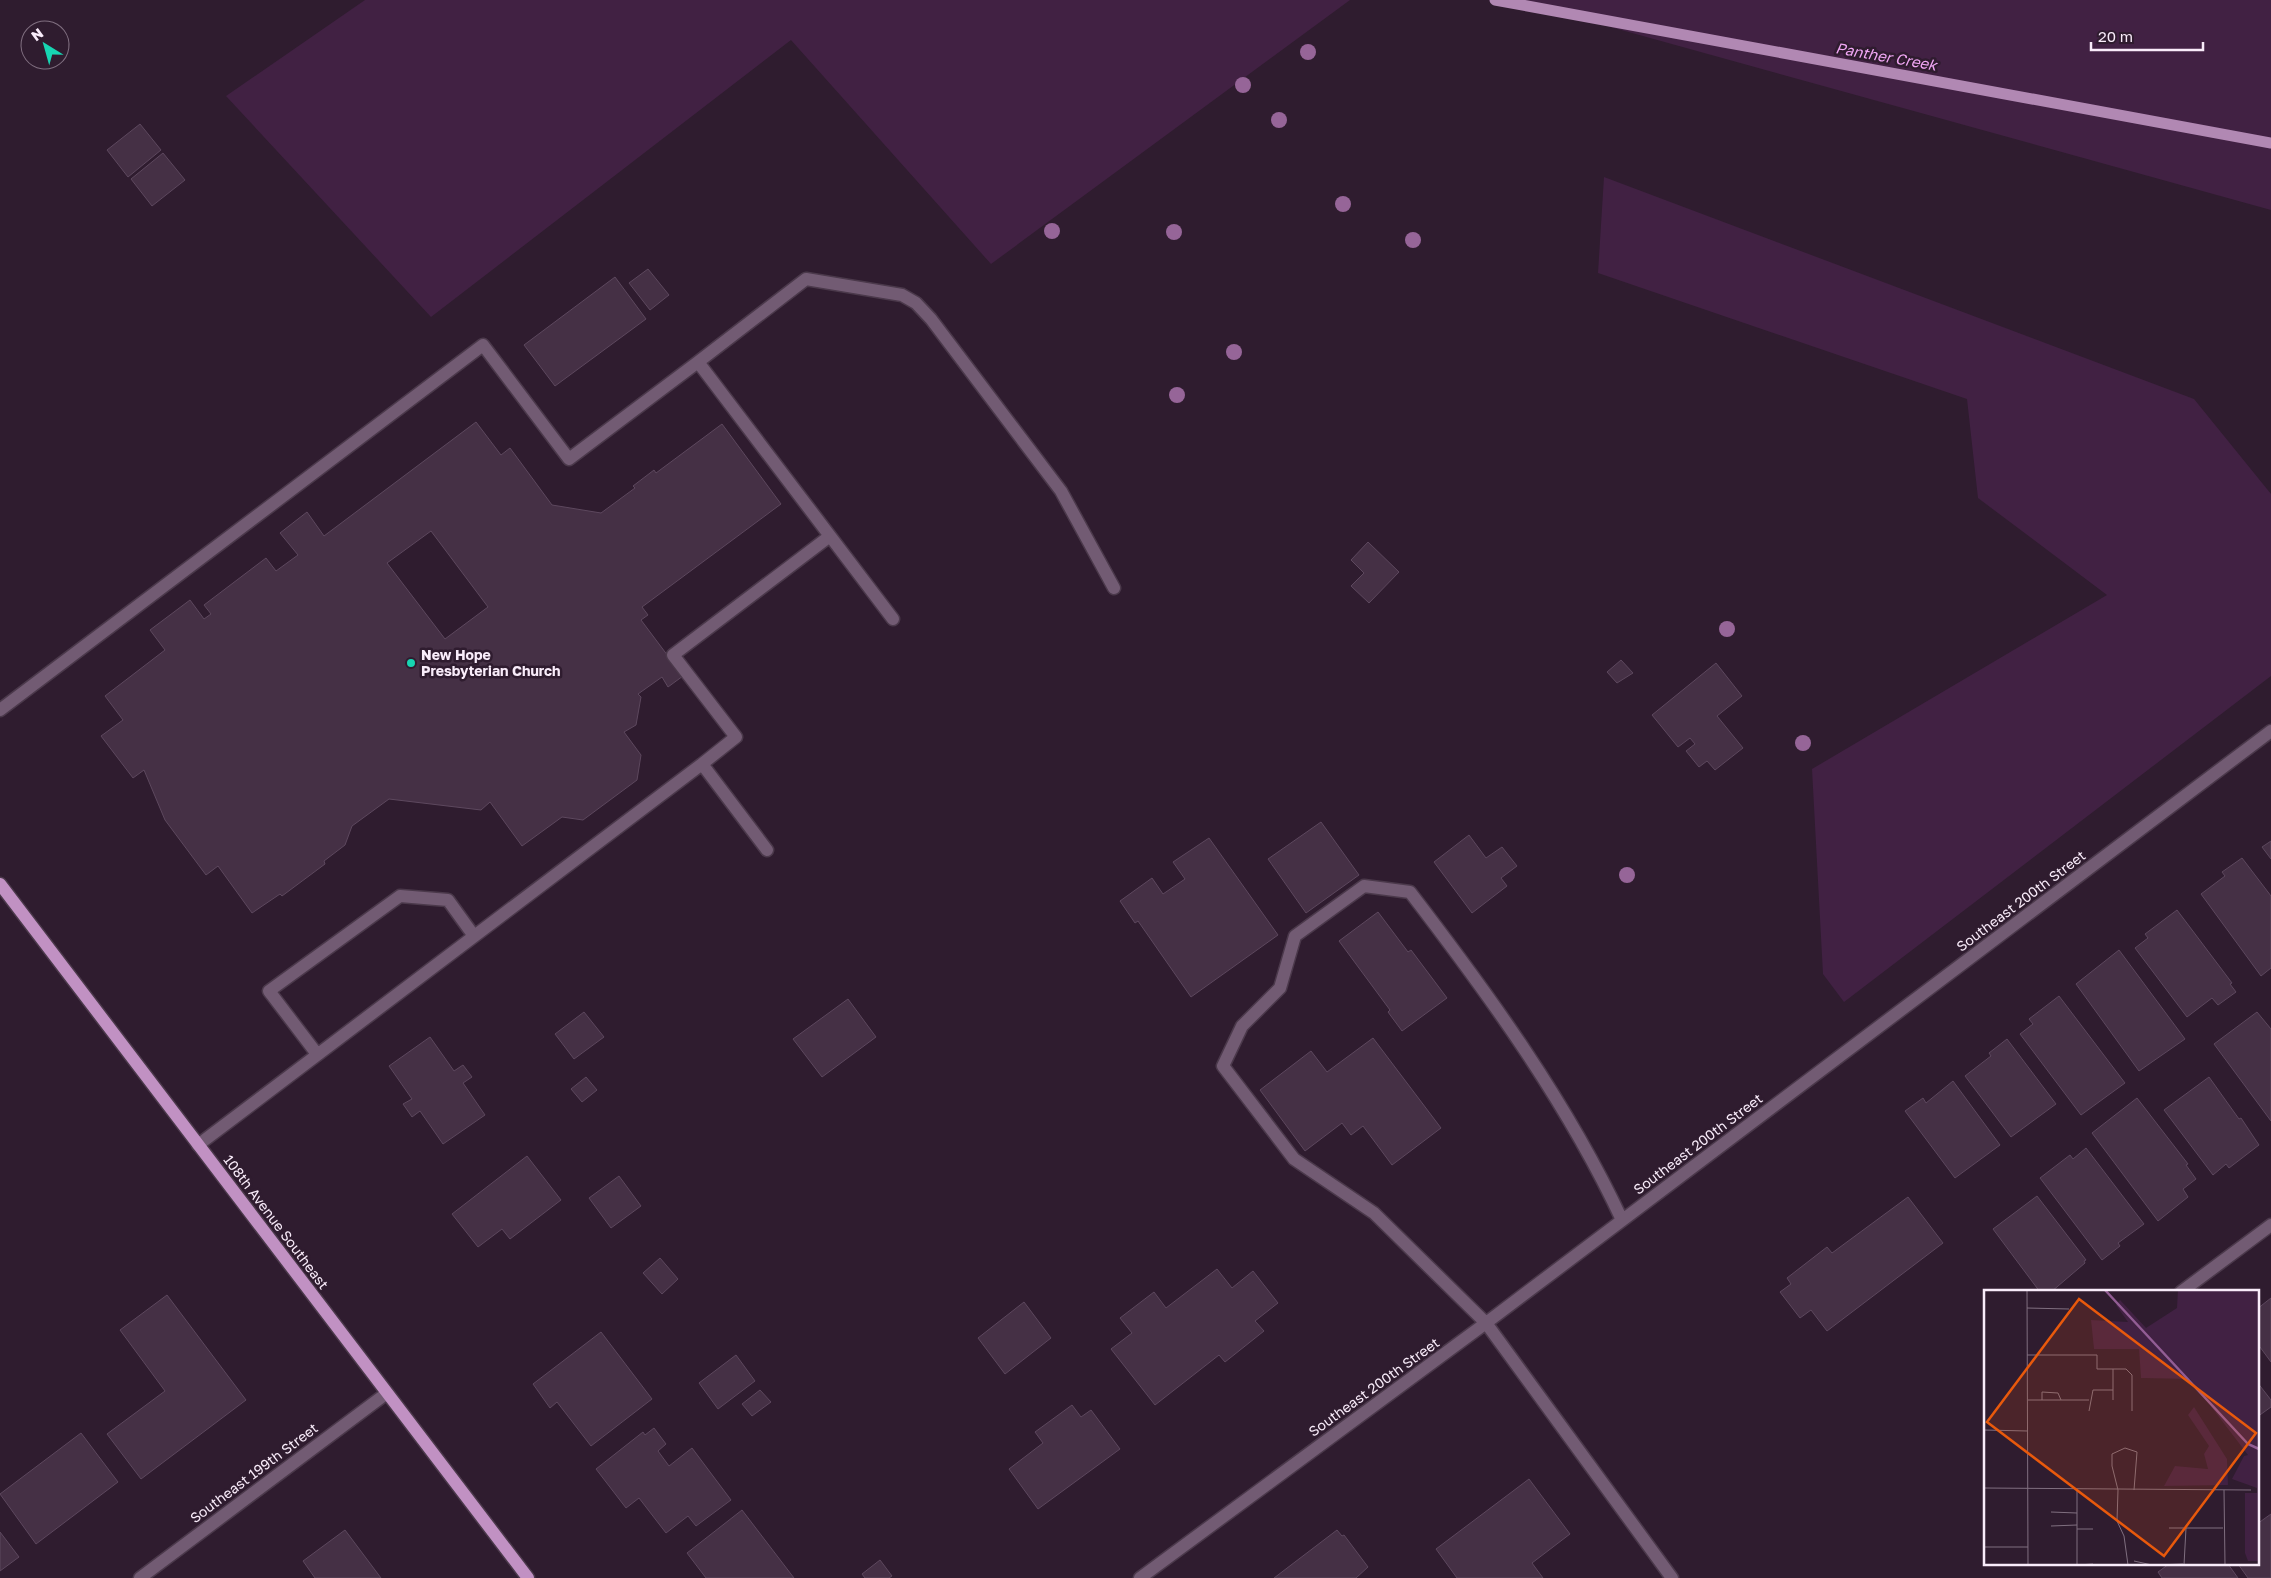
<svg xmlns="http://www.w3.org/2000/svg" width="2271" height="1578" viewBox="0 0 2271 1578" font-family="'Golos Text',sans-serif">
<rect width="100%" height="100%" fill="#2f1c2f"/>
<path fill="#412143" d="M365,0h985l-359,264 -200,-224 -360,277 -205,-221z
M1513,0h758v210z
M1604,177l590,222 77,95v182l-427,326 -21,-28 -11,-205 295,-174 -129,-97 -11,-99 -369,-126z"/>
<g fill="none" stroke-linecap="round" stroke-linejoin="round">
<path stroke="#b188b3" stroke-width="11" d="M1495,0l776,143"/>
</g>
<path fill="#453045" stroke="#5d485e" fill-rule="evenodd" d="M140,124l21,26 -33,27 -21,-27z
M163,153l22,27 -33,26 -21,-27z
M648,269l21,26 -19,15 -21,-27z
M615,277l31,42 -91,67 -31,-41z
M476,422l25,33 9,-7 42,57 49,8 34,-25 -2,-2 21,-16 2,3 66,-49 59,80 -139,103 6,8 -7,5 42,56 -15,11 -6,-10 -24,17 3,3 -5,28 -12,7 17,23 -4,25 -54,40 -21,-3 -40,29 -32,-44 -9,8 -92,-11 -37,27 -7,19 -21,16 1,3 -43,32 -2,-2 -28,19 -34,-47 -12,9 -41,-55 -21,-50 -11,8 -32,-42 22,-16 -18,-24 60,-46 -15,-20 40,-30 14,19 7,-5 -7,-9 62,-47 10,13 22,-16 -18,-22 27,-21 17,24zM431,531l57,76 -43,32 -58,-76z
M1368,542l31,30 -30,31 -18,-17 13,-13 -13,-13z
M1621,660l12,13 -16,10 -10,-11z
M1716,663l26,33 -25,20 26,32 -28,22 -8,-9 -8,6 -13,-16 9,-7 -5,-6 -12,9 -26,-32z
M1321,822l38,53 -53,38 -38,-54z
M1469,835l17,23 16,-11 15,19 -16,12 6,8 -35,27 -38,-51z
M1209,838l69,97 -87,62 -53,-76 -3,2 -15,-22 32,-23 11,16 22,-15 -12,-17z
M2271,841v18l-9,-12z
M2242,858l29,38v72l-10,8 -60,-82 24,-18 -3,-4z
M2177,910l55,73 -2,1 6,8 -18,13 -6,-7 -25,19 -52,-69 13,-10 -3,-4z
M1378,912l30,40 3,-2 36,48 -45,33 -14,-19 2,-2 -51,-69z
M2119,950l66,89 -46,32 -63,-87z
M2059,996l66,87 -44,32 -61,-81 13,-10 -4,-5z
M848,999l28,38 -54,40 -29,-38z
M584,1012l20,25 -30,22 -19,-25z
M2257,1012l14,17v92l-57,-77z
M430,1037l24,34 9,-6 9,12 -9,6 22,32 -42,29 -23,-33 -8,6 -9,-13 9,-5 -23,-33z
M1373,1038l68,90 -49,37 -29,-39 -12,9 -9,-12 -37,28 -45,-61 51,-39 16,21z
M2007,1039l49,65 -45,33 -46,-61 26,-20 -2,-3z
M586,1077l11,13 -15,12 -11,-13z
M2209,1077l30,42 2,-1 18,27 -30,23 -3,-4 -13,11 -49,-65z
M1953,1081l47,64 -45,33 -50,-67 18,-13 3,5z
M2137,1098l51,66 -2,1 10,14 -13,10 5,8 -30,24 -66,-88z
M2086,1148l58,76 -26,19 2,3 -18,14 -62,-82 30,-23 3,4z
M527,1156l34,44 -51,39 -8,-10 -24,18 -26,-33z
M619,1176l22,30 -30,22 -22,-30z
M2037,1196l49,64 -2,1 1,2 -34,29h-11l-47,-63z
M1908,1197l35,46 -116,88 -16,-21 -11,8 -20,-26 11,-8 -4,-6 40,-31 5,6z
M660,1258l18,21 -16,15 -19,-21z
M1217,1269l15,19 21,-17 25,32 -23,18 9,10 -39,31 -6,-7 -64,50 -44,-56 21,-16 -12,-15 34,-26 12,16z
M167,1295l79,105 -105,79 -34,-45 58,-43 -45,-61z
M2271,1298v64l-14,-19v-34z
M1024,1302l27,36 -46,36 -27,-36z
M601,1332l51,67 -61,47 -34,-44 -7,6 -17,-24z
M736,1355l19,26 -37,28 -19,-26z
M2257,1382l14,18v7l-14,10z
M760,1390l11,12 -19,14 -10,-12z
M1072,1405l9,12 10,-7 29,39 -82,60 -29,-40 34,-26 -8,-11z
M654,1428l12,16 -8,7 11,15 23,-18 39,52 -35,26 -8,-10 -22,17 -27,-35 -13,10 -30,-39 47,-37 2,3z
M81,1433l37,49 -82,62 -36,-50z
M1529,1479l41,55 -38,29 11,15h-86l-21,-29z
M742,1510l52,68h-88l-19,-25z
M2271,1514v64h-23l-10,-14h19v-40z
M345,1530l36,48h-66l-12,-17z
M1337,1530l5,6 2,-1 24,32 -12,11h-82z
M0,1532l19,25 -19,14z
M880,1560l12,16 -3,2h-24l-3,-4z
M2169,1564h59l10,14h-76l-4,-6z"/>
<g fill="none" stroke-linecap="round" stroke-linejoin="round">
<defs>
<path id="minor" d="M698,362l108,-83 96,16 14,8 15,16 130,172 53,97
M0,710l483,-365 86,114 129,-97 195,257
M767,850l-65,-86 34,-27 -63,-82 157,-119
M317,1054l-48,-63 131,-95 48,4 26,36
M198,1145l504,-381
M1622,1220c-55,-118 -133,-225 -212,-328l-46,-6 -69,50 -15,52 -38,38 -19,40 71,93 80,54 112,110 186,255
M2181,1292l90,-67
M140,1578l247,-185
M1140,1578l346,-255 785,-592"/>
<path id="major" d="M0,884l528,694"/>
</defs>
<use href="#minor" stroke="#4b394b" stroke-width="15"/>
<use href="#major" stroke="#4b394b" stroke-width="15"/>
<use href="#minor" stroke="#725b73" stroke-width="12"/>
<use href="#major" stroke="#c191c3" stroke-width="12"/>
</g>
<g fill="#966598">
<circle cx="1308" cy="52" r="8"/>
<circle cx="1243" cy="85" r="8"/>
<circle cx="1279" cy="120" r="8"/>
<circle cx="1343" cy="204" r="8"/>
<circle cx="1052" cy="231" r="8"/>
<circle cx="1174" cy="232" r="8"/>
<circle cx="1413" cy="240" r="8"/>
<circle cx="1234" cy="352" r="8"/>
<circle cx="1177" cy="395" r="8"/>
<circle cx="1727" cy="629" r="8"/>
<circle cx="1803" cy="743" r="8"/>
<circle cx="1627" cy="875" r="8"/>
</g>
<circle fill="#17d5b2" stroke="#2f1c2f" stroke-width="2" cx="411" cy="663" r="5"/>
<g text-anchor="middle" stroke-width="5" stroke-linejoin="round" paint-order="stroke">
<g font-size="14" font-weight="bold" fill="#f9ecfa" stroke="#2f1c2f" text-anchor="start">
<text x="421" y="660">New Hope<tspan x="421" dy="16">Presbyterian Church</tspan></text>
</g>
<g font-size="14" fill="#f9ecfa" stroke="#2f1c2f">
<text transform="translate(2021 901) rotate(-37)" y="5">Southeast 200th Street</text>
<text transform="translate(1698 1144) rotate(-37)" y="5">Southeast 200th Street</text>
<text transform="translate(276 1222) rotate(53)" y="5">108th Avenue Southeast</text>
<text transform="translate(1374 1387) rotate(-36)" y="5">Southeast 200th Street</text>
<text transform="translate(254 1473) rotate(-37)" y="5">Southeast 199th Street</text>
</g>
<g font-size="15" font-style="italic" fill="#f0a6f4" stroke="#2f1c2f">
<text transform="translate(1886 57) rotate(10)" y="5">Panther Creek</text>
</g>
</g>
<g transform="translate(1984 1290)">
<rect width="275" height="275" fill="#2f1c2f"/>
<path d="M194,0h81v271h-11l-3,-8v-60h12v-5l-25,-9 12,-23 4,-1 -58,-76 -49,-1 -2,-29h-45l-3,-29 37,2 -12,-17 4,-5 26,28 31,-20zM210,117l33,52 1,26 -64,1 11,-20 33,3 -4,-15 5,-8 -21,-31z" fill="#412143"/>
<path fill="none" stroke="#925d94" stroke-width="2.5" d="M121,0l143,154 11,5"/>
<path fill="none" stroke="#806f80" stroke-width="1" d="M43,0l1,275M43,18l42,1M43,65h70v14h16v31M129,79h13l6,6v36M44,110h61M58,110v-8l16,1 3,7M105,121l4,-21h20M0,140l44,1M0,198l267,2M93,199v76M240,200l1,75M67,222l26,1M67,236l26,-1M185,238h54M93,239h16M0,257h44M150,271l18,4M93,275l16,-1M144,275l-4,-29 -7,-15 1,-31 -6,-24v-12l13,-6 12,4 -3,38M173,275l26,-1M200,275l2,-37"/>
<path fill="#e8590c" fill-opacity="0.15" stroke="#e8590c" stroke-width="2.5" d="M95,9l177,134 -92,123 -177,-134z"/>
<rect width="275" height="275" fill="none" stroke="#f9ecfa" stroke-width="2.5"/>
</g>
<g transform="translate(45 45) rotate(323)"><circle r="24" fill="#2f1c2f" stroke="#806f80"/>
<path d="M0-4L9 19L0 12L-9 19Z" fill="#17d5b2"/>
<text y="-8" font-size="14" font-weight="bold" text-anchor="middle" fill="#f9ecfa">N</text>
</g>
<path d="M2091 42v8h112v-8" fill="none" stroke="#f9ecfa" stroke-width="2.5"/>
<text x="2098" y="42" font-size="15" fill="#f9ecfa" stroke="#2f1c2f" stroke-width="4" paint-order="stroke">20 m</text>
</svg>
